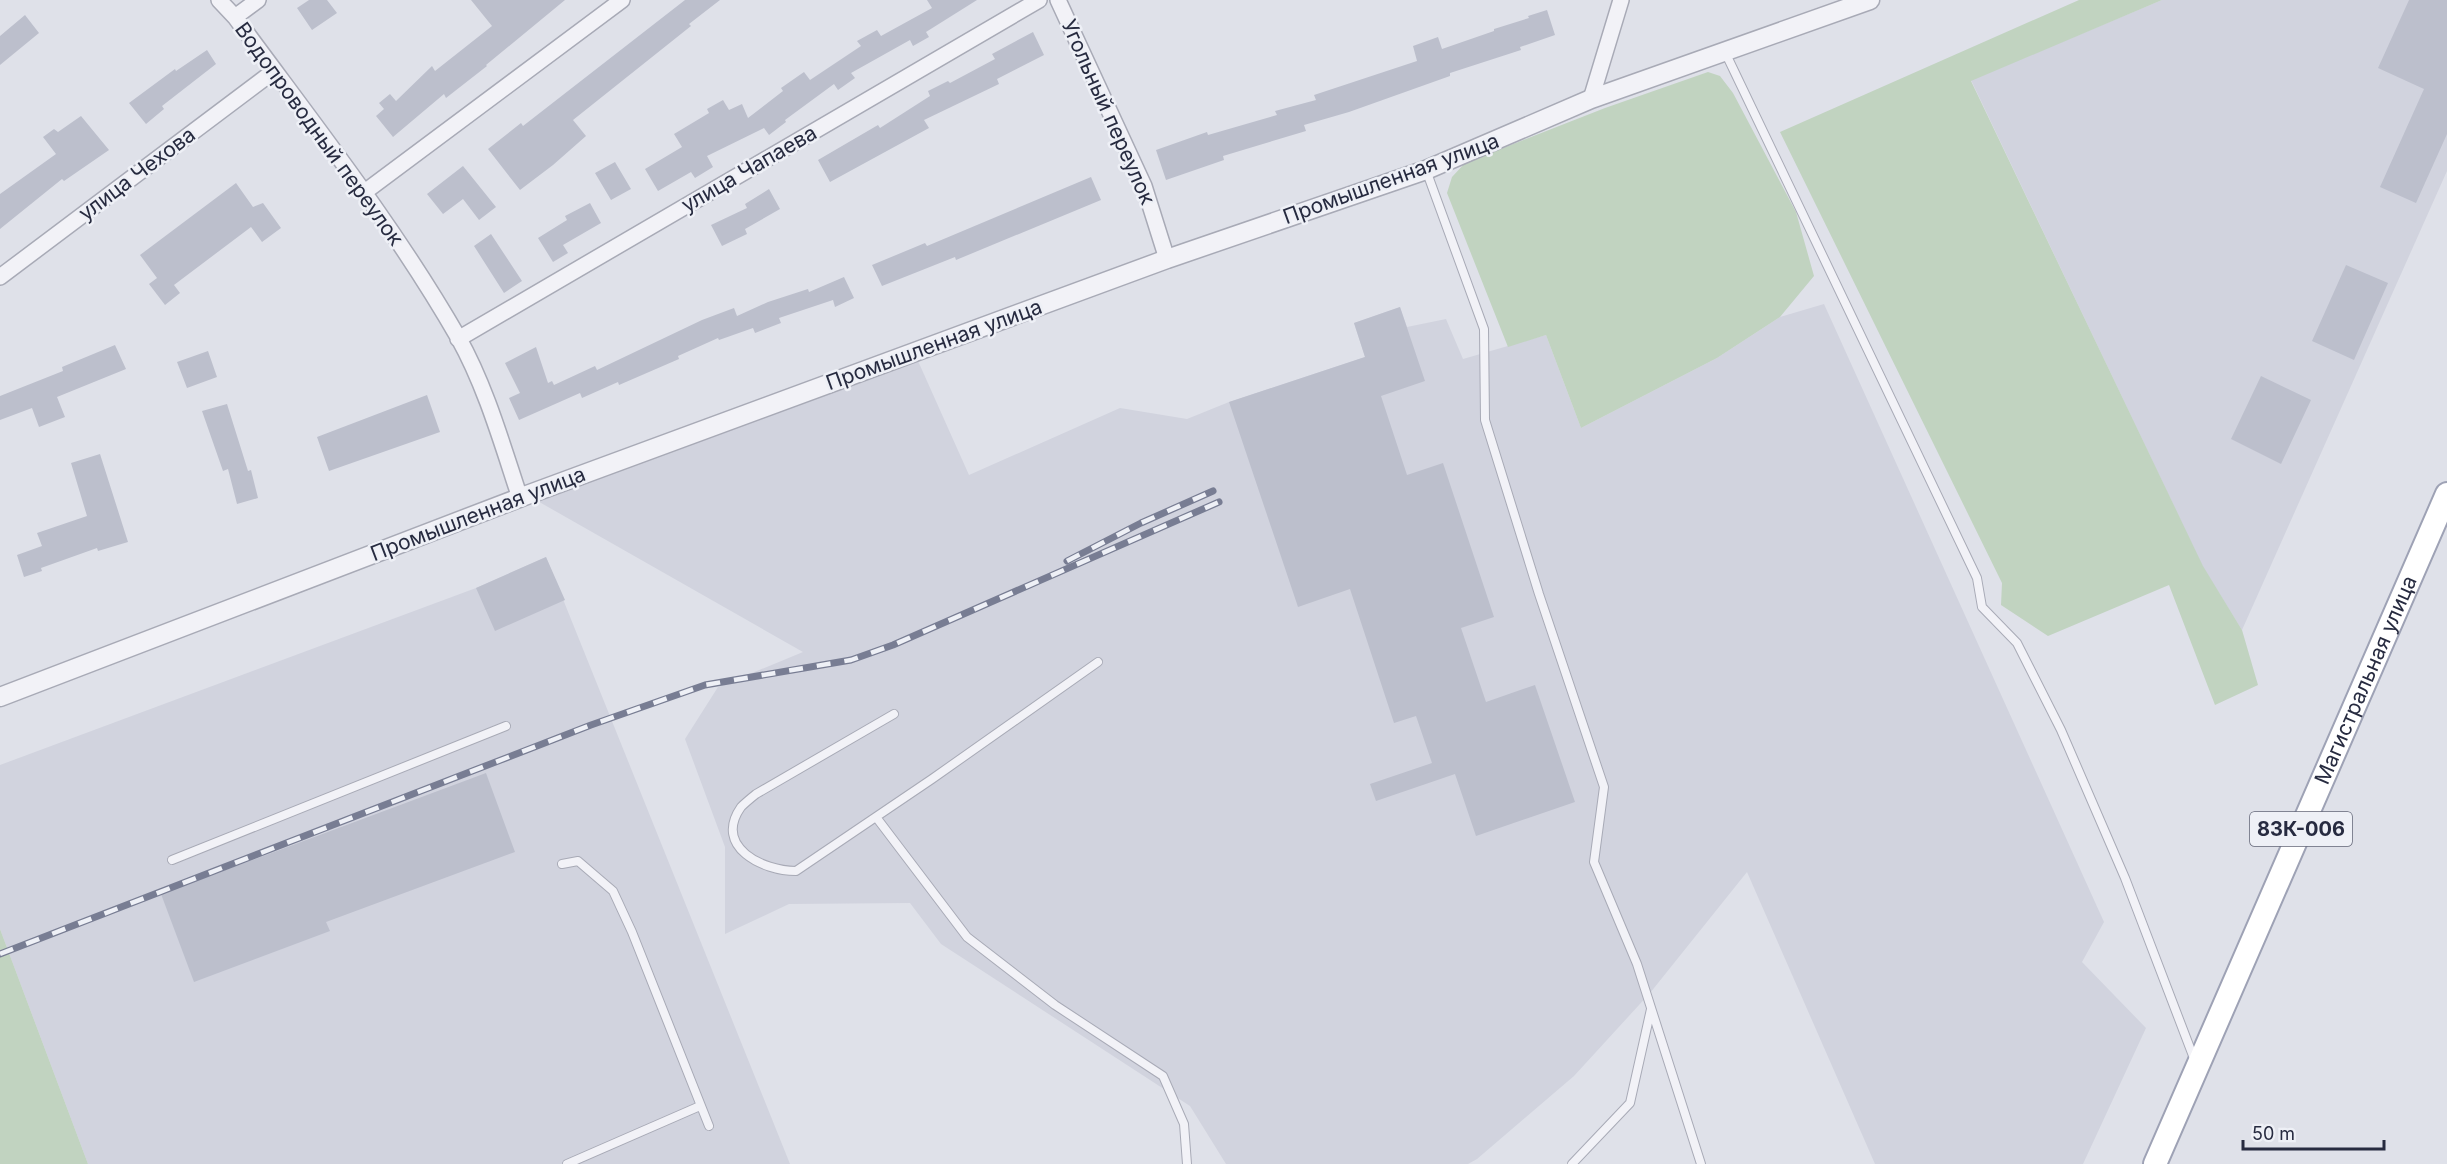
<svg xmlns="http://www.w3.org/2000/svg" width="2447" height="1164" viewBox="0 0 2447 1164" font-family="Inter,sans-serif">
<rect width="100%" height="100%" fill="#dfe1e9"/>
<path fill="#d1d3de" d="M2162,0h285v171l-205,459 -39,-63 -232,-487z
M1824,304l280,618 -22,40 64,66 -63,136h-208l-128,-292 -97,121 -76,83 -97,83 -9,5h-242l-36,-58 -249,-162 -31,-41 -121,1 -64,30v-87l-40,-108 33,-52 85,-35 -276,-157 387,-143 55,123 151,-67 67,11 42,-17 136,-45 -11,-34 46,-16 7,20 39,-8 17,40 83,-24 35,93 136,-70 63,-41z
M546,557l244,607h-702l-88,-235v-164l476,-177z"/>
<path fill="#c1d3c0" d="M2079,0h83l-191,81 232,485 39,64 16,55 -43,20 -46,-120 -121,51 -47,-31 1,-22 -222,-451z
M1708,72l12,4 13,17 63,119 18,64 -34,41 -63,41 -136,70 -35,-93 -38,12 -61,-154 5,-16 13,-14 140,-55z
M0,929l88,235h-88z"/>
<path fill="#bcbfcc" d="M309,0h18l10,13 -25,17 -15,-22z
M471,0h94l-79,65 1,1 -41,32 -2,-4 -51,43 -17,-21 8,-7 -5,-6 11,-9 6,7 36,-35 3,5 57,-45z
M685,0h35l-31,24 2,2 -118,94 13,16 -33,29 -33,25 -32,-41 33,-26 2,3z
M927,0h50l-51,32 3,5 -16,9 -3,-6 -59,33 4,5 -17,12 -4,-6 -49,36 1,2 -17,13 -5,-7 -6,3 -51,25 6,11 -18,11 -4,-6 -33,19 -13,-22 37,-22 -8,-13 35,-21 -2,-4 16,-9 6,10 13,-6 6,14 35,-27 -2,-3 23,-16 6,8 51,-34 -4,-5 20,-11 4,6 51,-28z
M2409,0h38v134l-31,69 -36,-16 44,-98 -46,-21z
M1547,10l8,25 -35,12 1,3 -71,23v3l-101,36 -45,13 2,6 -83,25 1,4 -58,20 -10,-30 51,-18 1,3 69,-20 -2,-4 41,-11 -2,-5 103,-34 -4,-15 25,-9 4,12 52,-18v-2l35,-11 -1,-2z
M25,15l14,18 -39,32v-29z
M1033,32l11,23 -47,24 2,5 -75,36 5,8 -99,54 -12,-22 60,-35 2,3 50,-32 -2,-5 20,-10 2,2 45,-24 -3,-5z
M207,50l9,14 -54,42 2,3 -18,15 -17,-21 46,-34 1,2z
M81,116l28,34 -45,31 -2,-2 -62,50v-35l56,-40 -13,-17 11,-8 4,3z
M615,162l16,27 -20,11 -16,-27z
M463,166l33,41 -17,13 -16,-21 -20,15 -16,-20z
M1091,177l10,23 -145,60 -1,-3 -73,29 -10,-21 53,-22 2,3z
M236,183l17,24 10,-4 18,25 -19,14 -11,-15 -77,58 6,8 -15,12 -16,-21 8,-6 -17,-23z
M769,189l11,20 -35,20 2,5 -25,12 -11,-21 36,-17 -2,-4z
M590,203l11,20 -38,22 5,8 -15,9 -15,-24 29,-18 -2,-4z
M491,234l31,47 -18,12 -30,-47z
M2346,265l42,18 -34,77 -42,-19z
M844,277l10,21 -19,9 -2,-7 -54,18 2,5 -26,10 -2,-5 -34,12 -1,-2 -40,18 1,3 -60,26 -1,-3 -36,16 -2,-5 -61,27 -10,-22 11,-5 -15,-30 31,-16 12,36 4,-2 2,4 41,-19 2,4 105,-50 32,-12 3,8 31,-14 40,-13 1,3z
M1400,307l25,74 -44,15 26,79 36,-12 51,154 -33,11 25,74 49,-17 40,117 -99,34 -21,-62 -79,27 -6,-17 62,-21 -16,-47 -22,7 -44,-134 -52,18 -69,-205 136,-45 -11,-34z
M115,345l11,24 -69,28 8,20 -26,10 -7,-19 -32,12v-24l63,-25 -1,-4z
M208,351l9,26 -30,11 -10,-26z
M2261,376l50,24 -30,64 -50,-25z
M427,395l13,37 -111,39 -12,-34z
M227,404l21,67 3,-1 7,28 -21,6 -9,-35 -5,2 -21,-60z
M100,454l28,88 -30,9 -1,-3 -56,20 1,3 -18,6 -7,-22 25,-9 -5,-13 50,-17 -16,-53z
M546,557l19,43 -70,31 -19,-43z
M486,773l29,79 -189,70 4,9 -136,51 -33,-88z"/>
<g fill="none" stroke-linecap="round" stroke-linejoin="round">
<defs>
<path id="service" d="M1725,52l252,526 5,29 35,36 44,87 64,148 70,183
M1426,170l58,159 1,91 54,174 65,193 -10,75 43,102 64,200
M894,714l-138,80c-5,4 -11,9 -15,13 -28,40 22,64 55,64l136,-92 166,-117
M876,817l91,120 88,68 108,71 21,48 3,40
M172,860l334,-134
M562,864l16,-3 35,30 19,41 77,194
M567,1164l133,-58
M1572,1164l58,-61 21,-94"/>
<path id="minor" d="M219,0l16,17c77,105 158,207 223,320 28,50 44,107 62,161
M1058,0l86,186 23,73
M235,17l23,-17
M1591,99l30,-99
M366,191l256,-191
M0,277l274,-206
M458,339l581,-339"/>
<path id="tertiary" d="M0,697l527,-202 640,-236 259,-89 165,-71 279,-99"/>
<g id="primary">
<path id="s1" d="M2155,1164l292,-670"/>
</g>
</defs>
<use href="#service" stroke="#a8aab6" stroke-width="10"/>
<use href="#minor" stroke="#a8aab6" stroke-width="18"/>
<use href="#tertiary" stroke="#a8aab6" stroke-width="21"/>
<use href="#primary" stroke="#9ea2b5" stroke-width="26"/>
<use href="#service" stroke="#f2f2f7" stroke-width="8"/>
<use href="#minor" stroke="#f2f2f7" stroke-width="15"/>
<use href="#tertiary" stroke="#f2f2f7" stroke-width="18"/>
<use href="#primary" stroke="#fff" stroke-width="22"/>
<defs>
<path id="rail" d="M1067,561l74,-38 72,-32
M0,954l591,-229 114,-40 146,-25 42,-15 326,-143"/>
</defs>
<use href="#rail" stroke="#787d93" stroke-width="7"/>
<use href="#rail" stroke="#eef0f6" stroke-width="4.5" stroke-dasharray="14" stroke-linecap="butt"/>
</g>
<g text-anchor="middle" stroke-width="5" stroke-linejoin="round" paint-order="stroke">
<rect fill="#eef0f6" stroke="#636677" stroke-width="1.5" x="2250" y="812" width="102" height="34" rx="4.5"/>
<g font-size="20" font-weight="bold" fill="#272b40">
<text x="2301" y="836">83К-006</text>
</g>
<g font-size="21" fill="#272b40" stroke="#eef0f6">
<text transform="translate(1108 112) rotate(66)" y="7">Угольный переулок</text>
<text transform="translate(319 134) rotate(54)" y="7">Водопроводный переулок</text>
<text transform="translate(749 169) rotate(-30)" y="7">улица Чапаева</text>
<text transform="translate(137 174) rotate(-37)" y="7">улица Чехова</text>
<text transform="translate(1391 179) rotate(-20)" y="7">Промышленная улица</text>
<text transform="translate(934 345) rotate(-20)" y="7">Промышленная улица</text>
<text transform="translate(478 514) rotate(-21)" y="7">Промышленная улица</text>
<text dy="7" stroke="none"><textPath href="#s1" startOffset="528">Магистральная улица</textPath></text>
</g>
</g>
<path d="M2243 1140v9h141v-9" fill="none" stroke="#272b40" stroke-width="3"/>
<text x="2252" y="1140" font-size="18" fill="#272b40" stroke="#eef0f6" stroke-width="4.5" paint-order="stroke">50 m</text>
</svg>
